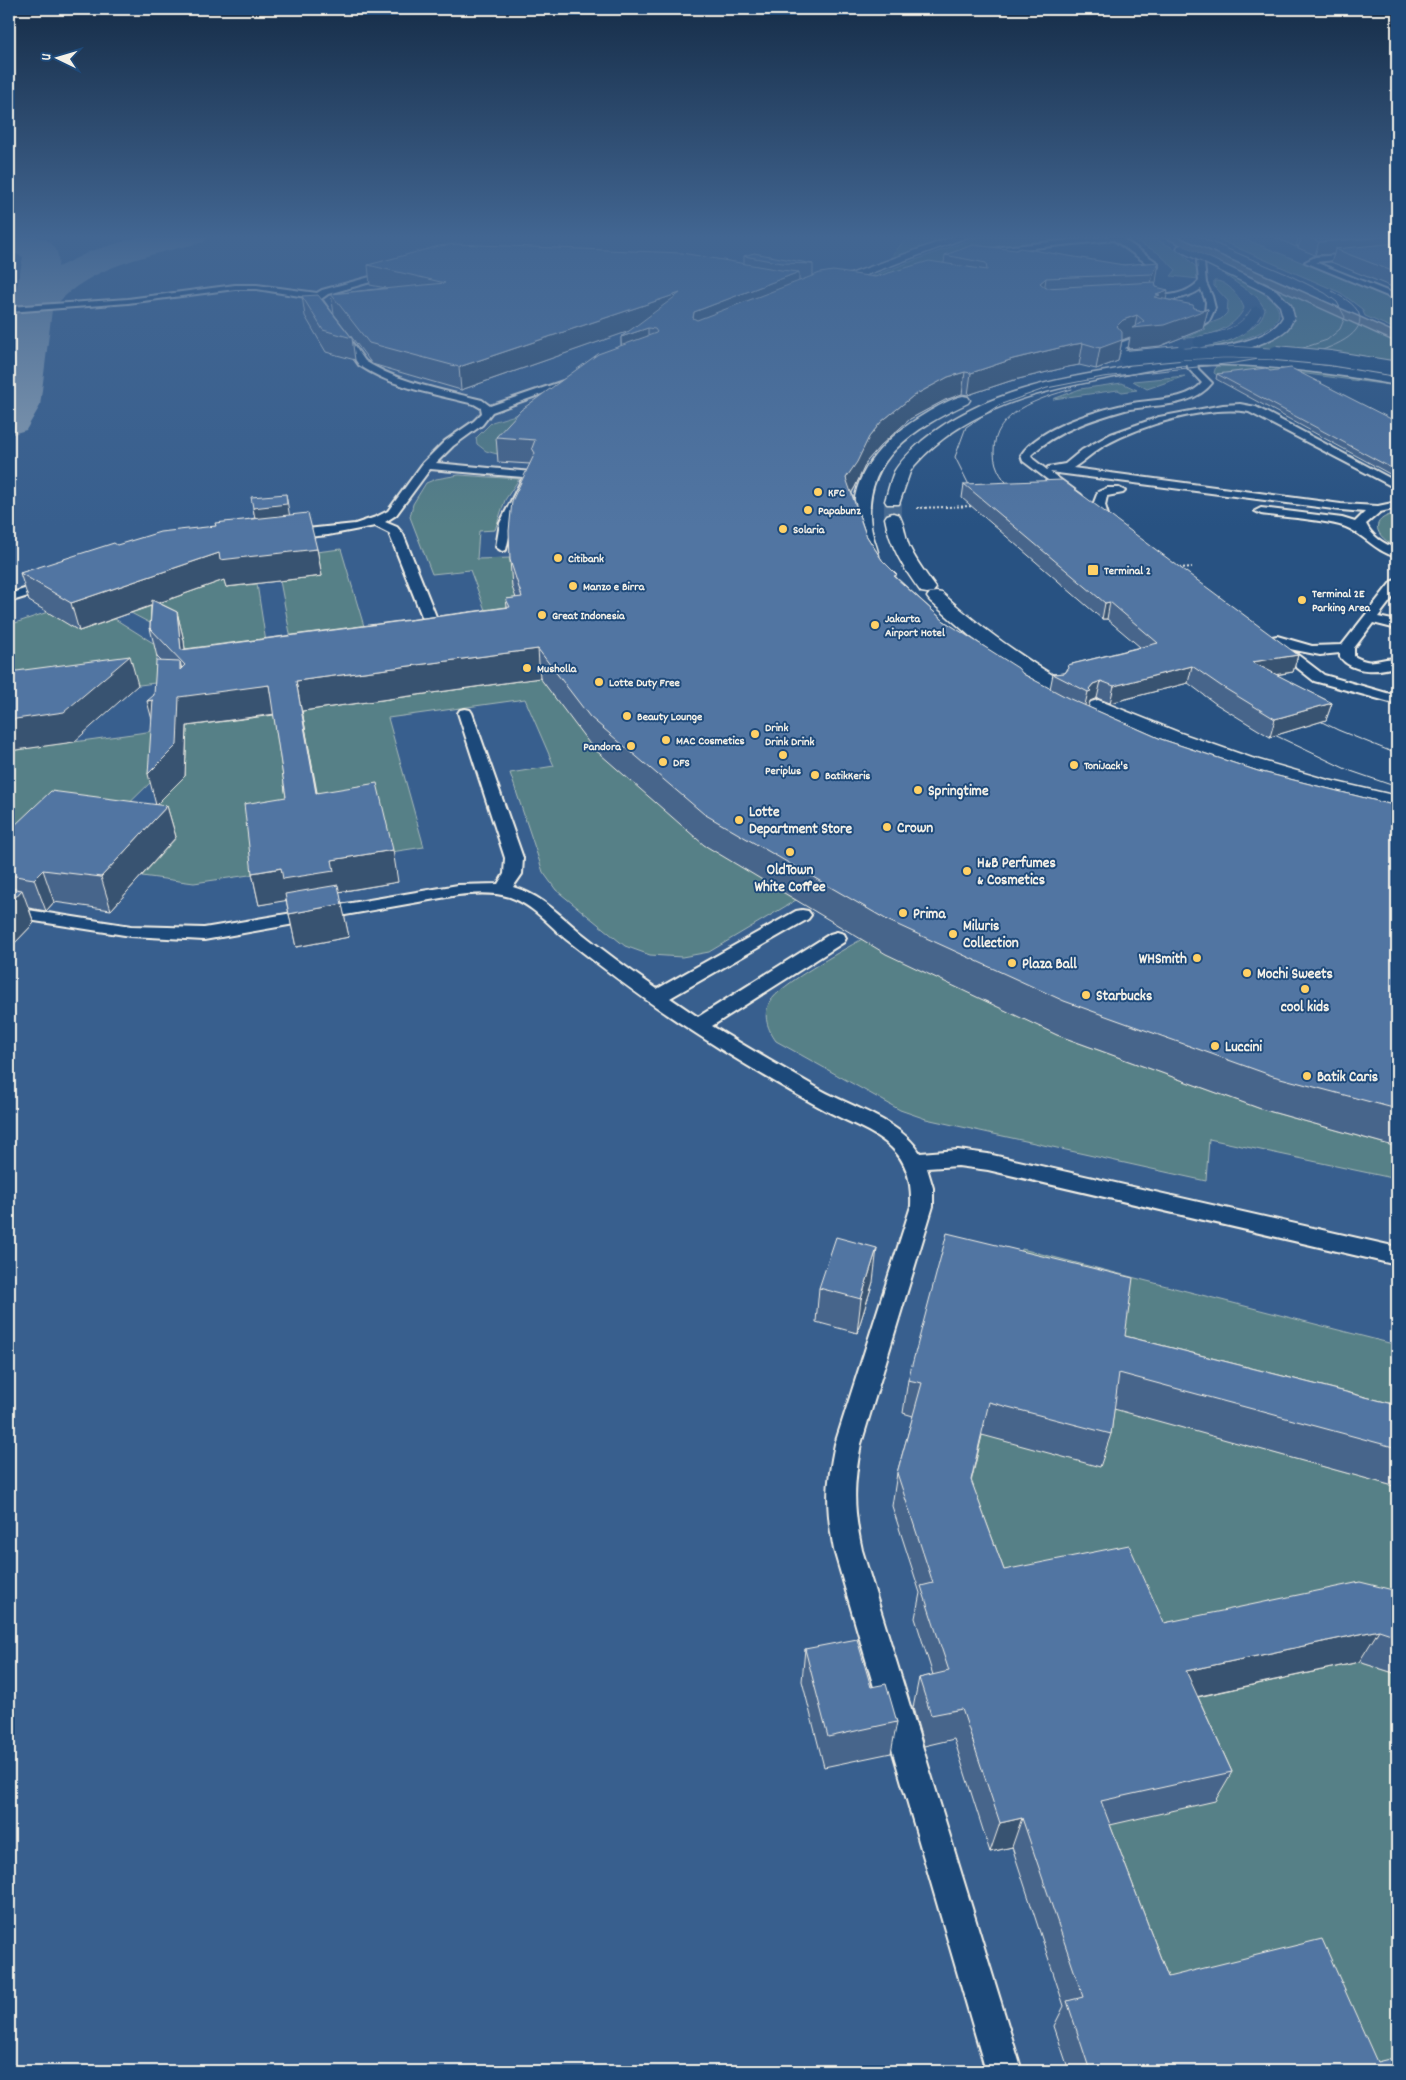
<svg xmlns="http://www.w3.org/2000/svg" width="1406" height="2080" viewBox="0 0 1406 2080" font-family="Dekko,sans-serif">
<rect width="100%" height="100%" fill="#285282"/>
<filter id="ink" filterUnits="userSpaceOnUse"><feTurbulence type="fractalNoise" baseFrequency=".02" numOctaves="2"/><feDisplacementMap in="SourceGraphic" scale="10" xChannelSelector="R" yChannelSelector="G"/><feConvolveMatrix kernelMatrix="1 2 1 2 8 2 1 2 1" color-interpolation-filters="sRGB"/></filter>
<g filter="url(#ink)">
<path fill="#385f8e" d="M9,235h1064l-82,12 -108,42 186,38 51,31 -52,9 -84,22 -27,10 -44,24 -51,54 6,85 127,117 402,151v1241h-1388z"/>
<path fill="#578087" stroke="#a6b8b8" d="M908,235h50l-69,25z
M983,235h90l8,4 -90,8 -115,45 -23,-9z
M1208,235h27l162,66v29l-32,-14 -3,-7 -21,-16z
M1130,238h24l27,14 17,17 1,10 -28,-3 5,-6 -19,-18z
M1225,275c11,1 22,9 31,14 32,18 30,34 -4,47 -15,6 -36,13 -52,9 22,-6 59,-10 65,-36l-8,-12z
M1214,281c13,-1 26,16 30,27 -9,21 -38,30 -60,30l22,-9 -5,-2 20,-8 6,-6 1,-12 -14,-15z
M1277,289l120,53v24l-101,-15 -48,-5c35,-9 67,-22 29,-57z
M1223,365h51l115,16 8,1v4l-105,-14 -75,3 -3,-2 2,-7z
M1185,376l-38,13 -14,-8z
M1122,383l15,7 -15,2 -4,-2 -65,9 27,-10z
M522,413l-25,41 -11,-3 -9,-7 -1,-6 16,-16z
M459,475l60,4 -14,21 -10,30 -16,1 -2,28 34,-1 14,67 -229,40 -16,-84 41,-5 -5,-24 25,-3 25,84 122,-15 -18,-48 -38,4 -22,-57 3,-13 13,-21 10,-4z
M1397,513v34c-22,-10 -30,-28 0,-34z
M223,564l3,23 31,-3 13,84 -82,11 -4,-38 -53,-28z
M48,612l31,19 36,-12 43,27 -3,37 -146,19v-47l5,-2 -5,-4v-24z
M540,678l256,222 -87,52 -27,5 -32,-2 -25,-9 -69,-56 -13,-18 -33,-99 44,-7 -29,-67 -137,19 36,129 -33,5 -69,-28 -20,-113z
M275,714l18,114 -37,46 -62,9 -52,-7 34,-38 -46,-7 55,-55 2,-50z
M161,730l-3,45 -54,53 -95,29v-106z
M862,939l195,96 204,74 136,38v32l-188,-40 -3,42 -280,-62 -26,-9 -124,-69c-8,-11 -14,-26 -6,-39 10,-18 72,-51 92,-63z
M1022,1249l375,96v98l-283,-74 -100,-84z
M1109,1407l288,80v141l-246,26 -156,-52 -31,-89 18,-78z
M1359,1662l38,12v397l-245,-69 -63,-172 83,-128z"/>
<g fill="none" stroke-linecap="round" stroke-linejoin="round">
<path fill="#8ea2b5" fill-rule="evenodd" d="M9,235c23,0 53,-1 49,32l33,-16 54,-16h64l-5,7c-52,13 -117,23 -152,68l-12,96 -14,24 -17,5v-109l14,-69 -14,-6z"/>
<path stroke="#476a91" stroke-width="14" stroke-dasharray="14 7" stroke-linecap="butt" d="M893,501v4"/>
<path stroke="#476a91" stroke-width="18" stroke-dasharray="18 9" stroke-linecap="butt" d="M893,503v15"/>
<defs>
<path id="lane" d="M1121,235h26l-24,4 35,24v4h-6l-38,-27 -111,11 -25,7 -4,-2 28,-9z
M1306,235h23l-30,5 10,5 20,4c-11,7 -33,-3 -42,-10z
M1397,250v4l-82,8 82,33v5l-92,-38 10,-5z
M1197,261l7,2 2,20 6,13 3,12 -6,13 -15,9 -4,-3 15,-13 1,-12 -5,-13c-18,13 -41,11 -62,12l-4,-2 4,-2c21,-2 45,1 60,-16z
M396,270h3v4l-71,20 -7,5 44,62c34,22 78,29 117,39l8,6 82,-28 3,-1 5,3 -88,32 -10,13 -29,21 -17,17 96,9 3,5 -23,46 -6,27 -4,1 -6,-4 4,-24 23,-46 -93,-8 -34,46 -11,7 12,5 6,7 36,90 -7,4 -7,-4 -36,-91 -14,-7 -47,9 -41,4 -6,-4 6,-4 68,-7 21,-7 12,-6 35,-48 22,-22 29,-20 8,-8 -1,-5 -7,-4c-38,-10 -81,-16 -115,-39l-47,-67 -55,-9h-22l-107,14 -119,9v-5l119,-8 107,-14h22l60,8 5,-3z
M1134,338l4,3 -13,7 17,16 -5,6 -10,4 -5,-3 10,-7 -17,-16 5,-5z
M1192,357l5,3 1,9 14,14c-19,25 -59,21 -87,27 -32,9 -69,21 -94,45l2,4 14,11 1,-3 17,-3 17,-14 29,-16 48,-17 64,-12 17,-1 16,3 141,75v7l-148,-77c-42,-7 -107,13 -144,33 -12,7 -21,16 -32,23l268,36 37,2 19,-4v6l-17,4 -14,12c6,13 18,20 31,25v8c-20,-5 -30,-19 -47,-28 -15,-9 -69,-12 -89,-15l-6,-3 6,-3 81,10 13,4 10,-10 -24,-2 -291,-38 30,22 2,2 -6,3 -4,-1 -49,-37 -2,-6c19,-29 80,-46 112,-52 21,-4 54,-2 69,-20l-14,-15 -1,-8z
M1107,488h12l6,3 -2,2 -16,3 -2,9 3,10 -6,4 -6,-4 -3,-10 5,-13z
M52,580l5,1 1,3 -1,3 -48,15v-8z
M1397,580v12l-19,25 19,4v8l-24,-6 -19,25v8c19,12 27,0 43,3v7c-17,6 -44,8 -57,-9v-4l-20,2 -30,-6 34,26 73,21v8l-83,-23 -47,-37 5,-7 5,-1 35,10 30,-1 50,-64z
M465,709l5,1 2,3 51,145 -1,16 -9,13c28,8 45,27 67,45 25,20 51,39 77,57l139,-78 6,-1 6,1 3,4 -3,4 -138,79 28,19 132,-83 7,-2 7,2 2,4 -2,4 -132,84c36,22 72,43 109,64 31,17 80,31 99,63l38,-3 30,4 409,93v18l-409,-95 -30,-4 -31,2 6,20v18l-72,238c-8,42 -8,64 1,106l160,521h-36l-152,-521c-8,-42 -8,-64 1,-106l76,-238c1,-22 -3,-43 -20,-59 -18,-17 -44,-25 -66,-37 -50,-27 -100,-57 -148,-89 -38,-25 -74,-53 -110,-81 -18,-15 -34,-35 -57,-43 -16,-5 -35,-4 -52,-2l-254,45 -73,-4 -122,-19v-10l122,19 73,2 254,-43 40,-1 6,-10 1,-16 -47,-145 2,-3z"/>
<path id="street" d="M958,235h15l-145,54h-8l-2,-2 2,-2z"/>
<path id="secondary" d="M1182,245l94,45 15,15 3,12c-2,4 -4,10 -8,13 -12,11 -60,28 -75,25l-2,-3 2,-3c23,-6 59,-9 72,-32l-3,-11 -12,-12 -90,-44 -1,-2 1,-2z
M1194,357c69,0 136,7 203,20v8c-68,-12 -135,-22 -204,-20 -27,0 -52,7 -79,12 -74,14 -148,30 -200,89l-4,6 -11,32h-12l-2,-3c3,-9 5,-20 9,-29 7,-12 18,-22 28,-31 54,-45 122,-60 190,-71 27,-5 54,-12 82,-13z
M963,396l5,1 2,3 -2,3c-53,25 -106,56 -97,123 1,10 6,20 8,30l-2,4h-12c-5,-7 -6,-17 -8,-26 -15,-53 25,-95 68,-120 12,-7 25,-15 38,-18z
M893,513l6,2c6,9 6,23 11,33 7,15 17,27 26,40l-3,4 -6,1 -6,-1c-17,-23 -31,-45 -36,-74l2,-3z
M936,592l6,1c37,33 76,62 119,87l3,4 -3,4 -7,2 -7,-2 -31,-19 -45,-32 -41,-36 -3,-4 3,-4z
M1098,700l80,32 74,26 76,22 69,16v14c-105,-21 -208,-57 -306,-100l-3,-4 3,-4z"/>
<path id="primary" d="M1160,235h13l224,99v8z"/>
</defs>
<use href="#lane" stroke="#f4f1e8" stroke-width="4"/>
<use href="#street" stroke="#f4f1e8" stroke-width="3"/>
<use href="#secondary" stroke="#f4f1e8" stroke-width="3"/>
<use href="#primary" stroke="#f4f1e8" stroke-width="3"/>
<path stroke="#f4f1e8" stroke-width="2" stroke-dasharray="2 2" stroke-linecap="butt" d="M917,508l58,-2
M1179,568l13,-1"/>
<use href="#lane" fill="#1f4a7a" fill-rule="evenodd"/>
<use href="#street" fill="#1f4a7a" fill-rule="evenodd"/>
<use href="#secondary" fill="#1f4a7a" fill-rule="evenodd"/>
<use href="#primary" fill="#6c7d8b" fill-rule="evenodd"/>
<path stroke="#f4f1e8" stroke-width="1" d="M1304,356c16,-5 63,-18 55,-42 -4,-11 -18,-17 -27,-23
M1016,492c-12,-10 -22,-23 -22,-40 -1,-40 46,-54 78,-63
M974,495l-19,-38 11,-30 33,-22 48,-17 56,-11 132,-14 47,-8 45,-15 13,-11 5,-12 -8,-15 -12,-9 -36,-18 -94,-40
M1308,715l30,15 59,24
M1262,729l86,41 49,17"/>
<defs>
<path id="secondary-bridge-far1" d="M1199,342c22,-4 45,-8 57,-30
M1159,355l69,-3 68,3"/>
<path id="secondary-bridge" d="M1276,353l54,5 67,11
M1126,358l53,-5"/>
</defs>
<use href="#secondary-bridge-far1" stroke="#f4f1e8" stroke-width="12" stroke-linecap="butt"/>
<use href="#secondary-bridge" stroke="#f4f1e8" stroke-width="16" stroke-linecap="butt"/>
<use href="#secondary-bridge-far1" stroke="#1f4a7a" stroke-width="11"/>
<use href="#secondary-bridge" stroke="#1f4a7a" stroke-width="14"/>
</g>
<path fill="#46658b" stroke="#f4f1e8" d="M1270,235h29l-3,12z
M1302,235h95v54l-66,-27 3,-8 -19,1 -17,-7z
M945,255l179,10 35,-3 -4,21 1,4 10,12 35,11 7,-1 -5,20 -43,17 -32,3 2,-12 -8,3 -4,21 -22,8 -17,-4 -11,2 -58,14 -42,14 -6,-1 -17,6 -35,19 -30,27 -13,15 -12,26 -3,6 14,42 16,25 15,18 47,43 79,53 27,15 3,-15 12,-1 2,-3 1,-5 72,-18 -33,-28h-5l-140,-121 2,-14 334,171 -5,17 -17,3 56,28 -6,17 -56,17 -54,-33 -28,-21 -78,20 -13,-5 -7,3 -2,6 73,32 97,32 139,35v341l-136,-38 -204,-74 -171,-81 -182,-109 -112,-98 -52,-69 -238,33 15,81 81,90 -59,10 10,45 -53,10 -10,-47 -27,5 -7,-32 34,-76 -12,-82 -87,11 -2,50 -29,29 -2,-110 7,-34 -4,-4 -7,-29 1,-22 -72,25 -50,-30 -9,-28 196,-47 39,-8 -2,-10 37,7 27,34 5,27 -96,11 -2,-7 -65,23 18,9 7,29 1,8 322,-42 -1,-8 10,-1 -4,-11 -2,-27 20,-96 -32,-2 -2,-25 125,-91v-9l8,-6 -168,59 -89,-26 -38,-50 -3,-20 55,-6 -16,-3 -2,-20 376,-1v-8l69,8v11l62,2 69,-14z
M302,296l50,42 3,22 -29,-8 -21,-36z
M1270,371l127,51v56l-181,-99 1,-5z
M167,806l9,31 -65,73 -57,-8 -8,9 -17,-3 5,15 -21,22h-4v-118h4z
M873,1282l-16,51 -41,-11 3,-34z
M1125,1336l272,69v82l-283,-78 -3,25 -11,33 -118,-32 -11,46 33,89 160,53 233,-32v83l-38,-12 -161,35 34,75 -17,29 -105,24 58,152 209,85 20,9h-328l-15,-45 10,-20 -52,-159 -22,5 -36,-113 -30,7 -11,-38 6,-30 14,-3 -18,-57 5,-25 -28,-87 5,-33 16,-57 -10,-3 5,-33z
M805,1649l66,38 26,35 -6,31 -67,14 -22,-86z"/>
<path fill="#395271" stroke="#f4f1e8" d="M1397,236v13h-62l-1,5 -19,1 4,-13z
M1159,262l-3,20 -7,11 4,-19z
M799,272v19l-105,41 -1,-14 1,-6z
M1046,278l-3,20 -3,-15z
M1168,290l-4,20 -14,7 6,-23z
M680,293l1,20 -220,77 -2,-23z
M1208,309l-5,20 -43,17 -32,3 2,-12 -8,3 -4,21 -22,8 4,-21 17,-22 6,-6 14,-5 -2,12z
M648,328v21l-26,9 -1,-21z
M1083,343l-4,22 -11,2 -58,14 -42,14 3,-22 42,-14 58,-14z
M965,372l-3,22 -17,6 -35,19 -30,27 -13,15 -12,26 -10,16 1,-25 23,-41 12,-15 32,-26 35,-19z
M286,494l6,36 -34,4 -5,-26z
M317,549l5,27 -96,11 -2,-7 -145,51 -8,-28 148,-50z
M1110,602l-3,17h-5l3,-16z
M177,612l7,29 4,35 -7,-26z
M9,636l6,17 -6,2z
M538,649l2,29 -238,33 20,113 -26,-143z
M1298,655l-5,17 -46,7 5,-17z
M130,656l8,29 -64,57 -65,9v-31z
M180,662l8,29 81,-6 6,29 -88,12 -2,50 -29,29 -8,-31 32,-104z
M1192,666l-4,17 -78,20 4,-17z
M1101,681l-4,17 -7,3 -2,8h-4l4,-17 1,-3 4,-5z
M153,700l2,31 -8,-30z
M1332,703l-6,17 -56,17 5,-18z
M167,806l9,31 -65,73 -10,-33z
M393,850l5,32 -139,23 -7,-32z
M43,870l11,32 -8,9 -12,-32z
M22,890l12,33 -21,22 -4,-9v-32z
M342,904l7,33 -53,10 -7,-33z
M877,1248l-4,34 -16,51 4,-34z
M1379,1630l-20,32 -187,40 14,-31z
M1022,1818l-10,29 -22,5 10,-29z"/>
<path fill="#5175a2" stroke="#f4f1e8" d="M1304,235l17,4 19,-3 1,-1 56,1 -78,6z
M1397,243v30l-62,-24z
M456,244l226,9 99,17 18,2 -105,40 -1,6 4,2 123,-47 13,-2 42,6 54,-16 58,9 -1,-7 -41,-8 28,-10 43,5 4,-2 104,17 35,-3 -6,12 -107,4 -6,5 6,5 109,-6 1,5 12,3 -12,4 4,1 -6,2 39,8 1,3 7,2 7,-1 -44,16 -32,3 12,-7 -7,-6 -14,5 -6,6 5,6v8l-22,8 -17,-5 -12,2 -58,14 -42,14 -6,-1 -17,5 -35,19 -32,26 -12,15 -12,25 -11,16 20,57 16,25 15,15 -3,1 50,45 74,47 5,6 45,24 93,41 97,32 139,35v303l-124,-33 -209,-75 -175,-80 -185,-107 -114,-97 -52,-68 -242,32 20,112 61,-10 16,67 -61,10 2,11 -51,8 -2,-11 -29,5 -8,-69 42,-7 -17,-112 -90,12 -2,48 -29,29 5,-74 -6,1 7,-6 2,-34 24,1v8l5,-5 -35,-37 2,-28 25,12 4,38 329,-43 -4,-8 16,-2 -12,-37 -1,-29 3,-30 23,-48 -3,-5 3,-8 -39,-3 25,-27 77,-56 58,-21 1,-1 -2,-3 -7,-1 -27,9 59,-44 -221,74 -90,-24 -38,-49 114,-11 -77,-18 71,-19z
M754,253l59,11 -31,-1 -38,-7z
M318,295l34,43 -29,-8 -21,-34z
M1266,368l4,3 21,-3 106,54v49l-180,-97z
M1062,480l236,175 -46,7 80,41 -57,16 -54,-33 -29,-20 -78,20 -13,-5 -8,3 -4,5 2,2 -3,1 -35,-18 12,-1 4,-5 -1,-3 90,-22 -48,-41 -5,1 -141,-119z
M286,494l1,10 -34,4 -2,-11z
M308,513l9,36 -97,11 -1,-7 -148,50 -51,-30 94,-30 3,2 43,-13 56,-6 -1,-3z
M130,656l-66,56 -55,8v-48z
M51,791l116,15 -66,71 -58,-7 -9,9 -25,-4v-48h4z
M338,885l4,19 -53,10 -4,-20z
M9,888l13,2 -13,14z
M947,1233l186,45 -8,58 272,69v43l-278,-75 -8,61 -122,-32 -18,78 33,90 125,-25 35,78 196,-41 37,9v45l-18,-6 -193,41 46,101 -131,29 67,176 154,-38 55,123 20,-5v14h-307l-23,-70 16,-4 -61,-179 -22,5 -38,-114 -31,6 -12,-37 30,-7 -28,-85 12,-3 -36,-110 25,-90 -14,-3z
M836,1237l41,11 -16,51 -42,-11z
M857,1639l14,48 15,-3 11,38 -69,15 -23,-88z"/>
</g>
<linearGradient id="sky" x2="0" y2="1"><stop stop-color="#162d48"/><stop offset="0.45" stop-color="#426692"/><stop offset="1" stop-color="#426692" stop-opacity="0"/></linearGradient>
<rect width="1406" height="526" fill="url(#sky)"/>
<g fill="#ffd166" stroke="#1f4a7a" stroke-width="2">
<circle cx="818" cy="492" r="5"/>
<circle cx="808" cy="510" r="5"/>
<circle cx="783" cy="529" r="5"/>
<circle cx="558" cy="558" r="5"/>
<rect x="1087" y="564" width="12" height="12" rx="2.5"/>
<circle cx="573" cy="586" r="5"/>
<circle cx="1302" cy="600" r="5"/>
<circle cx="542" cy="615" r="5"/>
<circle cx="875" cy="625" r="5"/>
<circle cx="527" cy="668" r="5"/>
<circle cx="599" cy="682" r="5"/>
<circle cx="627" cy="716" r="5"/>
<circle cx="755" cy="734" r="5"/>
<circle cx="666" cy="740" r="5"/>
<circle cx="631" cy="746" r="5"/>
<circle cx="783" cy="755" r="5"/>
<circle cx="663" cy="762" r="5"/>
<circle cx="1074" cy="765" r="5"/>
<circle cx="815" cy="775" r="5"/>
<circle cx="918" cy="790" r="5"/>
<circle cx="739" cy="820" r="5"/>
<circle cx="887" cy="827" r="5"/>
<circle cx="790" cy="852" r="5"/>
<circle cx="967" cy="871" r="5"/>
<circle cx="903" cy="913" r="5"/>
<circle cx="953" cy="934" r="5"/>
<circle cx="1197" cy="958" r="5"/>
<circle cx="1012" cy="963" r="5"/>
<circle cx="1247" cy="973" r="5"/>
<circle cx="1305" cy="989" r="5"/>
<circle cx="1086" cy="995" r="5"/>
<circle cx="1215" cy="1046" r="5"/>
<circle cx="1307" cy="1076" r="5"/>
</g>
<g text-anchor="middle" stroke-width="4" stroke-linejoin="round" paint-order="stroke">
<g font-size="12" font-weight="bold" fill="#f4f1e8" stroke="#1f4a7a" text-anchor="start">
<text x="828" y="496">KFC</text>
<text x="818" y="514">Papabunz</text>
<text x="793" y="533">Solaria</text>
<text x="568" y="562">Citibank</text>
<text x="1104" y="574">Terminal 2</text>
<text x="583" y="590">Manzo e Birra</text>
<text x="1312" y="597">Terminal 2E<tspan x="1312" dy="14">Parking Area</tspan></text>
<text x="552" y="619">Great Indonesia</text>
<text x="885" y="622">Jakarta<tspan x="885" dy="14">Airport Hotel</tspan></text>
<text x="537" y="672">Musholla</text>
<text x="609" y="686">Lotte Duty Free</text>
<text x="637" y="720">Beauty Lounge</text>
<text x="765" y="731">Drink<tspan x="765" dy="14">Drink Drink</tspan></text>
<text x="676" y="744">MAC Cosmetics</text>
<text x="621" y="750" text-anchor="end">Pandora</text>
<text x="673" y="766">DFS</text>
<text x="1084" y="769">ToniJack's</text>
<text x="783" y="774" text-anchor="middle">Periplus</text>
<text x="825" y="779">BatikKeris</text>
</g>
<g font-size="15" font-weight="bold" fill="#f4f1e8" stroke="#1f4a7a" text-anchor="start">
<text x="928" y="795">Springtime</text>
<text x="749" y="816">Lotte<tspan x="749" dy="17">Department Store</tspan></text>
<text x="897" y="832">Crown</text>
<text x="977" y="867">H&amp;B Perfumes<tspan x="977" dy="17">&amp; Cosmetics</tspan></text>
<text x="790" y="874" text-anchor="middle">OldTown<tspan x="790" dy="17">White Coffee</tspan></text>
<text x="913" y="918">Prima</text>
<text x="963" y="930">Miluris<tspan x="963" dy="17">Collection</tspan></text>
<text x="1187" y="963" text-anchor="end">WHSmith</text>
<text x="1022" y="968">Plaza Ball</text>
<text x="1257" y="978">Mochi Sweets</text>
<text x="1096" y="1000">Starbucks</text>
<text x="1305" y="1011" text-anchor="middle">cool kids</text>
<text x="1225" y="1051">Luccini</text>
<text x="1317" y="1081">Batik Caris</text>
</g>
</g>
<rect width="1406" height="2080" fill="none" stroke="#1f4a7a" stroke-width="30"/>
<rect x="15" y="15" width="1376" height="2050" fill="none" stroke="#f4f1e8" stroke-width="2" filter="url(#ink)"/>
<g transform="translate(58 58) rotate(275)" stroke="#1f4a7a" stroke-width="4" paint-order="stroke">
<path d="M0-4L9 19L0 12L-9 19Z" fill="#f4f1e8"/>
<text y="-8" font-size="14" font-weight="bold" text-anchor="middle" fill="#f4f1e8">U</text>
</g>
</svg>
